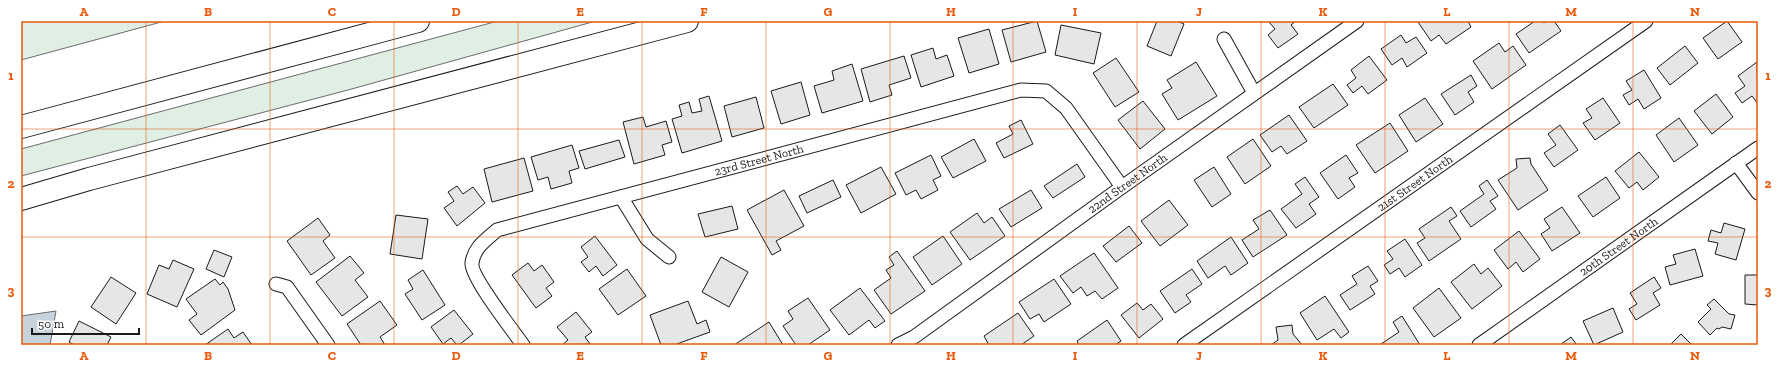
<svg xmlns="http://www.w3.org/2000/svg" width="1779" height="366" viewBox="0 0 1779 366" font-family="'Zilla Slab',serif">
<rect width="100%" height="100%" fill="#fff"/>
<path fill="#e0efe3" stroke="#6a6a6a" d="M21,21h144l-144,39z
M498,21h98l-248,69 -327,86v-27z"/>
<path fill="#c6d2dc" stroke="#6a6a6a" d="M56,311l-6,34h-29v-29z"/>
<path fill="#e6e6e6" stroke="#1a1a1a" d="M1037,21l9,31 -35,10 -9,-32z
M1157,21h20l7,3 -13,32 -24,-10z
M1268,21h28l-5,4 7,9 -20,14 -10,-13 7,-6z
M1419,21h49l3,6 -25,17 -7,-9 -8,6 -13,-19z
M1535,21h8l1,2 2,-2h8l7,10 -32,22 -13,-19z
M1727,21l15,21 -24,17 -15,-21z
M1061,25l40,8 -7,31 -39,-9z
M989,29l10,35 -30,9 -11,-35z
M1401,35l5,8 10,-6 11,16 -20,14 -5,-9 -10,7 -11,-16z
M1499,43l6,9 8,-6 13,19 -34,24 -19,-28z
M1685,46l13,17 -28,22 -13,-17z
M933,48l3,11 11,-4 7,21 -33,11 -10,-32z
M904,56l7,22 -22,7 3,10 -22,7 -9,-33z
M1369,56l18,24 -19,14 -6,-8 -9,7 -6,-8 9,-7 -5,-8z
M1116,58l23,34 -24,15 -22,-34z
M1196,62l21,34 -39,24 -16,-26 10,-6 -5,-8z
M1757,62l1,42 -6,-8 -10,7 -7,-10 10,-7 -7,-10z
M852,64l11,37 -41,12 -8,-27 20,-6 -2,-9z
M1644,70l17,28 -17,11 -6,-10 -9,6 -6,-10 9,-5 -6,-9z
M1471,75l6,11 -9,6 6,10 -19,13 -14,-21z
M801,82l9,33 -29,9 -10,-33z
M1333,84l15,21 -34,23 -15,-21z
M1716,94l17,23 -21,17 -18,-23z
M709,96l13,45 -40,12 -10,-34 10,-3 -3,-11 10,-3 3,11 10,-2 -3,-12z
M756,97l8,31 -32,9 -8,-31z
M1425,98l18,26 -27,18 -17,-27z
M1603,98l17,25 -25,17 -12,-17 9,-5 -6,-9z
M1143,101l22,28 -25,20 -22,-29z
M1289,115l18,26 -20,13 -6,-8 -9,6 -12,-17z
M643,117l3,10 20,-6 6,21 -10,3 3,10 -31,9 -11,-42z
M1679,118l19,27 -24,17 -18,-27z
M1021,120l12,24 -29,14 -8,-15 17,-9 -4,-8z
M1390,123l18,28 -33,22 -19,-28z
M1560,125l18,25 -24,17 -10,-14 12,-8 -8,-11z
M974,139l12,22 -33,17 -12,-21z
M1253,139l18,27 -26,18 -18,-27z
M619,140l6,17 -40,12 -6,-18z
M572,145l7,23 -10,3 3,12 -21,6 -3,-12 -10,3 -7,-23z
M1639,152l20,25 -16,13 -6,-8 -8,6 -14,-17z
M931,155l10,21 -8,4 5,10 -17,9 -5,-9 -10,5 -11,-22z
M1346,155l12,18 -9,5 6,9 -17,12 -18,-26z
M524,158l9,33 -41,11 -8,-33z
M1530,158l1,6 17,26 -30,20 -20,-30 19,-12 -1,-9z
M1077,164l8,13 -32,21 -9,-12z
M881,167l15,27 -35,19 -15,-28z
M1214,167l17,27 -19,13 -18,-27z
M1305,177l14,20 -10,7 7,10 -20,14 -15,-19 21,-15 -7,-10z
M1606,177l14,21 -27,19 -15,-21z
M833,180l8,17 -34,16 -8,-17z
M1487,180l11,16 -8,5 6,8 -25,18 -11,-16 24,-17 -5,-8z
M457,186l6,8 10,-7 12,16 -28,23 -13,-18 10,-7 -6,-9z
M784,190l20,36 -28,15 5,9 -9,5 -25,-45z
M1031,190l11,18 -31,19 -12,-18z
M1169,200l19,25 -28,21 -19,-25z
M732,206l6,23 -33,8 -7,-23z
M1451,207l6,9 -8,5 12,18 -32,22 -12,-18 8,-5 -6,-9z
M1562,207l18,26 -28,18 -11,-17 9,-6 -6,-9z
M1270,210l17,25 -34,22 -11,-17 17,-11 -6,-9z
M977,213l7,10 8,-6 13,19 -35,24 -20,-28z
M396,215l32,4 -6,40 -32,-5z
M318,218l12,17 -7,6 12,17 -24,17 -24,-34z
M1724,223l21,6 -9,31 -21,-6 3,-11 -10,-2 3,-11 10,3z
M1129,226l13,17 -26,19 -13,-16z
M1519,231l21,28 -17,13 -7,-10 -8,7 -14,-19z
M595,236l22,29 -14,11 -7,-10 -7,6 -8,-10 7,-5 -7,-10z
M943,236l19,28 -30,21 -19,-28z
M1231,237l17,26 -17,12 -6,-9 -17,12 -11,-17z
M1405,239l17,26 -17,12 -6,-9 -9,6 -6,-9 9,-6 -6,-8z
M1695,249l8,27 -33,9 -5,-18 11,-3 -3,-9z
M214,250l18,7 -8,20 -18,-8z
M897,251l28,40 -34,23 -17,-24 17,-12 -5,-8 8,-5 -5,-8z
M1094,253l24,35 -16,11 -7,-8 -8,5 -6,-9 -8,6 -13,-17z
M350,256l14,17 -9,7 13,17 -26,19 -26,-34z
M721,257l27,15 -19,35 -27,-15z
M173,260l21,9 -17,38 -30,-13 12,-29 10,4z
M528,263l6,8 8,-6 12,17 -8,6 6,8 -16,12 -24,-33z
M1474,264l7,10 7,-6 14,18 -30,23 -21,-27z
M1368,266l10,15 -8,5 5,8 -25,16 -10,-15 17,-11 -5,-8z
M627,269l19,27 -28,19 -19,-26z
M1192,269l10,15 -16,11 5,7 -16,11 -15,-22z
M423,270l22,35 -23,15 -17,-26 8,-5 -5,-9z
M1745,275h13v30l-13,-1z
M111,277l25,16 -20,31 -25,-17z
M1654,277l7,11 -8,5 7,12 -24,15 -7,-11 8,-5 -7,-11z
M215,279l5,6 3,-3 5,7 7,21 -34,25 -12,-15 8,-6 -11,-15z
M1054,279l17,25 -27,18 -5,-8 -9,5 -11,-17z
M860,288l25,33 -10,7 -6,-8 -20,15 -19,-25z
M1439,288l22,30 -27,19 -21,-29z
M1325,296l24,36 -8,6 -7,-9 -17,11 -17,-27z
M808,298l22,32 -22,15h-12l-13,-19 10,-7 -5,-8z
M1714,299l15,15 6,1 -4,14 -9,-2 -3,2 -2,-1 -7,7 -12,-13 13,-13 -4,-4z
M380,301l17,24 -17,12 5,8h-24l-14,-21z
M688,301l9,23 9,-4 4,12 -36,13h-13l-11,-30z
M1137,303l6,7 8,-6 12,15 -24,19 -18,-23z
M1613,308l10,24 -29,13 -11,-24z
M454,310l19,24 -14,11h-2l-6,-7 -8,6 -12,-17z
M576,312l16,20 -7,5 5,7 -28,1 6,-5 -11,-13z
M1018,313l16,23 -13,9h-32l-5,-9z
M1402,316l18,29h-38l-1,-1 18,-12 -6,-10z
M1107,320l14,21 -6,4h-36l-2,-4z
M79,321l32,16 -4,8h-33l-5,-3z
M769,322l14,23h-49z
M1292,325l1,9 9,11h-31l7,-5 -2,-13z
M228,329l6,9 9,-6 9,13h-47z
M1681,334l11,11h-22z
M1571,337l6,8h-17z"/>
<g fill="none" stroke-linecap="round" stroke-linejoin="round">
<defs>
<g id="minor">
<path d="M1224,39l30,54"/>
<path d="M1736,163l22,30"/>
<path d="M621,197l26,42 22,18"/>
<path d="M276,284l11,3 41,58"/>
<path id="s1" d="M523,345c-9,-13 -53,-69 -51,-82 2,-16 14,-23 25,-33l524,-140 25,1 20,17 56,79"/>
<path id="s2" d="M898,345l16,-8 208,-150 235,-166"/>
<path id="s3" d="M1184,345l462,-324"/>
<path id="s4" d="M1479,345l279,-197"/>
</g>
<path id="motorway" d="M21,127l397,-106
M21,199l68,-20 598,-158"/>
</defs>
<use href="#minor" stroke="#1a1a1a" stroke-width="15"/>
<use href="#motorway" stroke="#1a1a1a" stroke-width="24"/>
<use href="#minor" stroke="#fff" stroke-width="13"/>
<use href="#motorway" stroke="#fff" stroke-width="22"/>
</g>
<path fill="none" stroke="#e8590c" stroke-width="1" stroke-opacity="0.55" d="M146,21v324M270,21v324M394,21v324M518,21v324M642,21v324M766,21v324M890,21v324M1013,21v324M1137,21v324M1261,21v324M1385,21v324M1509,21v324M1633,21v324M21,129h1737M21,237h1737"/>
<g text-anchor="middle" stroke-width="3" stroke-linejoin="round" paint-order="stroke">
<g font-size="12" fill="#1a1a1a" stroke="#fff">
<text dy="4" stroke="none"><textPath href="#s1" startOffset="411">23rd Street North</textPath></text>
<text dy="4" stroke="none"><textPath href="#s2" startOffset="281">22nd Street North</textPath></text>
<text dy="4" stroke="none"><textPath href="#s3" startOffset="282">21st Street North</textPath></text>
<text dy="4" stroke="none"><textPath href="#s4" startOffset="171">20th Street North</textPath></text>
</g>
</g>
<rect width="1779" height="366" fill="none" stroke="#ffffff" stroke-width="44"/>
<path d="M32 328v6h107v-6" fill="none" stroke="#1a1a1a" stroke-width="2"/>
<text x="38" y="328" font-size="12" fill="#1a1a1a" stroke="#ffffff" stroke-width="3" paint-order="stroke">50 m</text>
<rect x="22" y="22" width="1735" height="322" fill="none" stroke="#e8590c" stroke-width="1.5"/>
<g font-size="13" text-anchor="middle" font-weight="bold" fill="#e8590c">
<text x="84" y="16">A</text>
<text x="208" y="16">B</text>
<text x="332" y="16">C</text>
<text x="456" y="16">D</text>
<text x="580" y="16">E</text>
<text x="704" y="16">F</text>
<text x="828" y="16">G</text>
<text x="951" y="16">H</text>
<text x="1075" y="16">I</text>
<text x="1199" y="16">J</text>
<text x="1323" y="16">K</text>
<text x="1447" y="16">L</text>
<text x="1571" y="16">M</text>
<text x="1695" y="16">N</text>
<text x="11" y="80">1</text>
<text x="1768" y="80">1</text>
<text x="11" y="188">2</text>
<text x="1768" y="188">2</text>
<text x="11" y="295">3</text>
<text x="1768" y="295">3</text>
<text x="84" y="360">A</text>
<text x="208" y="360">B</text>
<text x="332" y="360">C</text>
<text x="456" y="360">D</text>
<text x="580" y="360">E</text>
<text x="704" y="360">F</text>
<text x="828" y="360">G</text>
<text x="951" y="360">H</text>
<text x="1075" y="360">I</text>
<text x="1199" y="360">J</text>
<text x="1323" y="360">K</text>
<text x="1447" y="360">L</text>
<text x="1571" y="360">M</text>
<text x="1695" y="360">N</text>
</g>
</svg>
